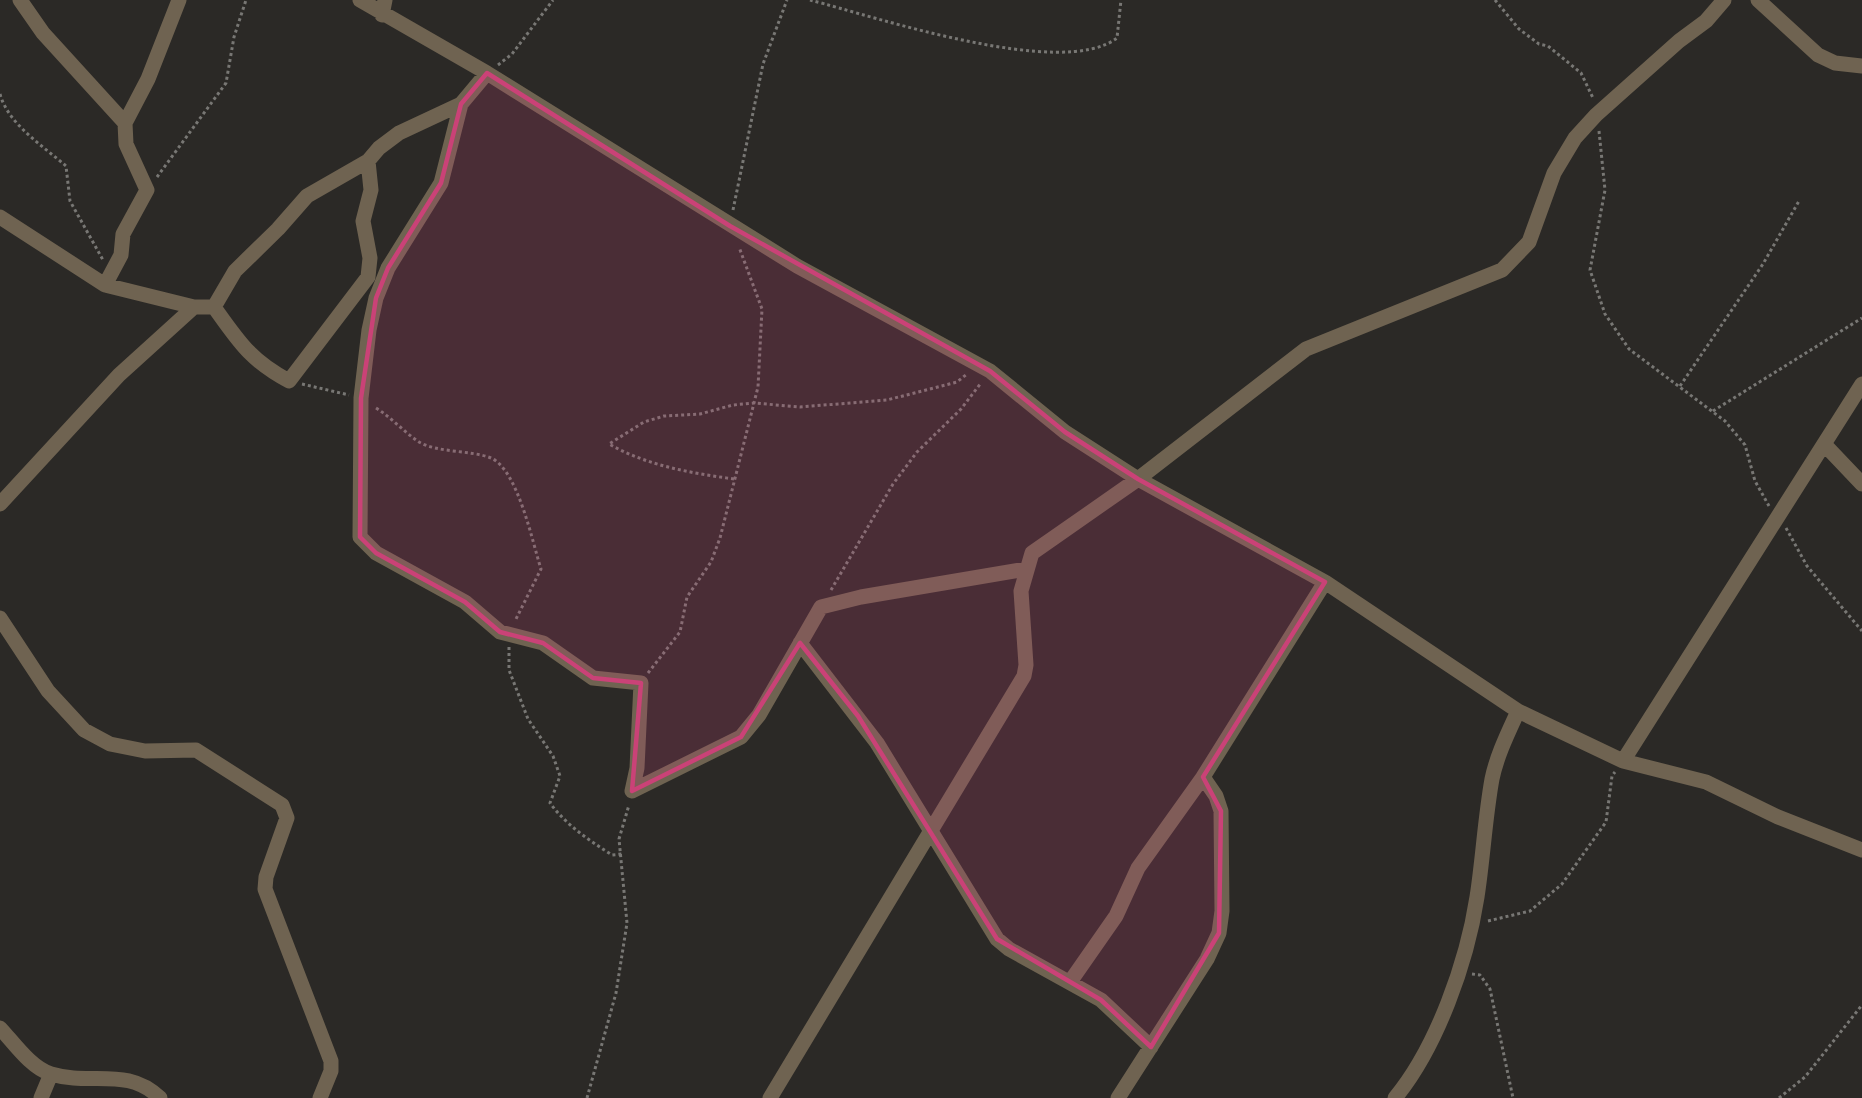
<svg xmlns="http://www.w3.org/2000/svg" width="1862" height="1098" viewBox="0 0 1862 1098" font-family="Roboto,sans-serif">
<rect width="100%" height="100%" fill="#2b2926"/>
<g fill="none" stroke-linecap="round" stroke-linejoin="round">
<path stroke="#787774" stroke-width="3" stroke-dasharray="3 3" stroke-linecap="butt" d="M810,0c66,17 252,80 307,38l4,-38
M1495,0l24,29 20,15 9,2 33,27 12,25
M498,65l14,-11 41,-54
M0,94c8,30 43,52 66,72l4,35 33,59
M1599,131l6,59 -15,80 15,44 24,35 96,72 20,24 10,36 14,25
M157,177l69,-94 8,-46 12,-37
M733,210l30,-146 24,-64
M302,384l47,11
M1680,386l83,-122 36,-63
M376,408c16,10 28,24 43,34 19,11 52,8 72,16 27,12 41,83 50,111l-26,52
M1713,411l149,-93
M734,479c-43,-6 -86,-13 -125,-35l35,-22 20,-6 36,-2 33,-9 21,-2 46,4 87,-7 70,-18 10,-8
M1786,528l21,38 55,65
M831,590l62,-106 24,-32 44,-43 20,-26
M509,647v23l19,49 25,37 7,20 -10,27c17,23 39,37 62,52l10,-1
M648,673l32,-41 7,-35 24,-35 9,-24 38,-151 4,-78 -23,-62
M1488,921l42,-10 32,-27 44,-62 6,-46 3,-4
M1472,974l8,1 10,14 23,109
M587,1098l29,-105 11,-70 -8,-84 10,-34
M1779,1098l26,-21 57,-72"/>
<path stroke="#6f6351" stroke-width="15" d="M20,0l23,33 82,90 1,21 21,46 -24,44 -2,21 -16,30
M360,0l127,73 310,193 193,105 75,61 73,47 187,103 193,129 105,50 239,-377
M1758,0l60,55 17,8 27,3
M382,15l3,-15
M487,73l-26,31 -20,79 -53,85 -12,30 -7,32 -8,68 -1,139 16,16 89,49 35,30 43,11 50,35 48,5 -4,85 -5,23
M125,123l23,-44 31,-79
M0,217l105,68 89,22
M214,307c25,35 36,53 75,74l79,-104 2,-19 -7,-37 8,-31 -3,-29
M214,307l21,-36 43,-42 29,-33 61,-35 11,-13 20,-15 62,-29
M1824,444l38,40
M0,504l119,-129 75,-68h20
M0,618l48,73 36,39 26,14 35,7 51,-1 86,55 5,13 -21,59 -1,12 66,172v10l-11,27
M800,643l77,100 120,196 12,10 92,51 50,47
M1623,761l83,21 72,35 84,33
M632,791l109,-54 18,-22 62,-108 40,-10 165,-28
M1070,982l46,-66 22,-48 65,-91
M0,1028c14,15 31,40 51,46 40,12 76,-8 109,24
M41,1098l10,-24
M770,1098l254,-422 2,-11 -5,-74 11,-38 106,-74 168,-130 196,-79 27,-28 25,-69 21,-35 21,-23 83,-74 27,-20 18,-21
M1118,1098l89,-139 12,-26 3,-22 -1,-100 -5,-15 -13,-19 122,-195
M1395,1098c42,-51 72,-136 82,-201 6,-39 8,-79 15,-118 5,-24 16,-46 26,-68"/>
</g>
<path fill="#ca4277" fill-opacity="0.2" stroke="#ca4277" stroke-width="4.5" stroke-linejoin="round" d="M487,73l243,153 260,145 75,61 73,47 187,103 -122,195 18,34 -2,122 -68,114 -50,-47 -104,-61 -139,-223 -58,-73 -59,94 -109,54 9,-108 -48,-5 -50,-35 -43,-11 -35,-30 -89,-49 -16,-16 1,-139 15,-100 12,-30 53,-85 20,-79z"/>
</svg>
